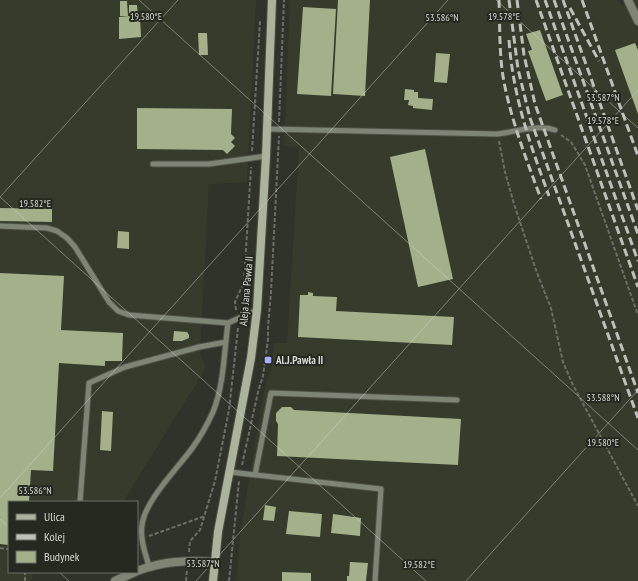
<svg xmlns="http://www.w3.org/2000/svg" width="638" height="581" viewBox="0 0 638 581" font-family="'PT Sans Narrow',sans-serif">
<rect width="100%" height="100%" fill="#30332a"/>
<path fill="#363b2b" d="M0,0h256l-9,182 -38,2 -9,169 6,15 -83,134h-114v70h24l-1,9h-32z
M290,0h328l3,6 8,-6h9v581h-402l5,-54 23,-136 7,-22 3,-26h13l12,-196 -15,-1z"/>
<path fill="#a3b08a" d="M338,0h32l-5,96 -32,-2z
M120,1h7l1,15h-8z
M129,5h8l1,12h2l1,20 -22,2v-22l10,-1z
M303,7l33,2 -5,87 -34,-2z
M540,30l23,65 -17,6 -18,-50 4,-1 -6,-16z
M198,33h9l1,22h-9z
M635,43l3,7v64l-23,-64z
M436,53l14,1 -3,29 -13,-1z
M405,89l9,1v2h4v6l15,1 -1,11 -19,-2v-2l-5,-1 1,-5h-5z
M137,108l95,1 -1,25 4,4 -4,4 4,4 -8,8 -4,-4 -86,-1z
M425,149l28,130 -35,8 -28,-130z
M0,208l52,1v13l-52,-1z
M118,231l11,1v17l-12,-1z
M0,273l64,3 -3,54 62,3 -1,28h-17v5l-46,-3 -6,108 -22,-1 -2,32h-20v43l-9,-1z
M308,292l5,1v3l24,1 -1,14 118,6 -2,28 -154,-8 2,-42h8z
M174,331l13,1 2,3v3l-7,3h-9z
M282,407h9l3,3 167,9 -3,46 -181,-9 1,-32 -2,-3v-8z
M102,411l11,1 -2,39 -11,-1z
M265,505l11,2 -2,14 -11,-1z
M289,511l33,3 -2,23 -34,-3z
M333,514l28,4 -1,18 -29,-3z
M350,562l18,1 -2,18h-19v-5h2z
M282,572l29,1v8h-29z"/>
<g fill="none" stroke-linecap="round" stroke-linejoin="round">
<defs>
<path id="service" d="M267,129l230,5c18,-2 41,-10 58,-4
M153,164h56l57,-8
M0,226l47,2 10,3 10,7 8,9 34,55 9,9 11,4 99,8 29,-13
M230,472l151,17 -6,92
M255,475l16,-82 186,7
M80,502l9,-119 36,-16 74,-20 27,-5
M149,566c-4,-13 -9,-27 -7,-41 3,-25 37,-58 51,-78 8,-11 14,-22 20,-35 11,-27 11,-60 15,-89"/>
<path id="minor" d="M628,0l10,21
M137,571c27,-10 49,-11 78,-9
M115,581l20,-9"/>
<path id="secondary" d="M213,581l5,-49 33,-174 6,-48 9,-154 6,-156"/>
</defs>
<use href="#service" stroke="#4e5148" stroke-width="7"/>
<use href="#minor" stroke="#4e5148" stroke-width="10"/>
<use href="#secondary" stroke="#4e5148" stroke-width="10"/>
<path stroke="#6c6f66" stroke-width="2" stroke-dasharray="4 2" stroke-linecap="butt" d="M279,122l5,-122
M561,135l10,7 14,23 53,150
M499,141l6,31 9,32 23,69 14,35 12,54 10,23 65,121
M252,151l8,-130
M236,310l-1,-8 9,-20 7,-115
M242,465l16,-73 5,-16 5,-36v-13l3,-35 8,-156
M149,536l56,-20
M0,548l9,1
M189,552l1,-11 10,-11 15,-49 14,-71 9,-82
M25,581v-9
M186,581l1,-11
M229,581l10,-100"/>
<use href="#service" stroke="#7f8575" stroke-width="5"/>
<use href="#minor" stroke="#7f8575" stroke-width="8"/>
<use href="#secondary" stroke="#abb49b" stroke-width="8"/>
<path stroke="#bec1ba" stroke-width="3" stroke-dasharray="8 4" stroke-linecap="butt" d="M499,0c1,27 0,56 5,82 8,41 23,79 37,117
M509,0l9,69 12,49 108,300
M517,0l7,55 11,49 103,289
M536,0l102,287
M545,0l93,261
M554,0l84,234
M563,0l75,210
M582,0l56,156
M570,8l29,53
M509,40c4,57 21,104 40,156"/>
</g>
<path fill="none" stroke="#d7dad3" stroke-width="1" stroke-opacity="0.45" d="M139,0l499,450M496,0l142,128M0,197l426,384M0,197l178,-197M0,498l448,-498M0,519l9,8M59,572l10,9M196,581l442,-491M466,581l172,-191"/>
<rect fill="#a1b3fd" stroke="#262920" stroke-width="1.5" x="264" y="356" width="8" height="8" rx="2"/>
<g text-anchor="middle" stroke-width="4" stroke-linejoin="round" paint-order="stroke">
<g font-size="11" fill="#d7dad3" stroke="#262920">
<text transform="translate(246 291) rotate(-85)" y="4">Aleja Jana Pawła II</text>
</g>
<g font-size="11" font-weight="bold" fill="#d7dad3" stroke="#262920" text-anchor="start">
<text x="276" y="364">Al.J.Pawła II</text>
</g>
</g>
<g font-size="10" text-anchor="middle" fill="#d7dad3" stroke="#262920" stroke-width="4" stroke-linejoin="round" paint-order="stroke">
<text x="146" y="20">19.580°E</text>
<text x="504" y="20">19.578°E</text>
<text x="442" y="21">53.586°N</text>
<text x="603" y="101">53.587°N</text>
<text x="603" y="124">19.578°E</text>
<text x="35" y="207">19.582°E</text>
<text x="603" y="401">53.588°N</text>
<text x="603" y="446">19.580°E</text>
<text x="35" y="494">53.586°N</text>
<text x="203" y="567">53.587°N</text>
<text x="419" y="568">19.582°E</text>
</g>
<rect x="8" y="501" width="130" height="72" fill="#262920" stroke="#6d7068"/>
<rect x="16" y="514" width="20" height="6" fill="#abb49b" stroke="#6d7068"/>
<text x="44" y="521" font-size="12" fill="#d7dad3">Ulica</text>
<rect x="16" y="534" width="20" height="6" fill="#bec1ba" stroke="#6d7068"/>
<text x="44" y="541" font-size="12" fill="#d7dad3">Kolej</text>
<rect x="16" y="551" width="20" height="12" fill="#a3b08a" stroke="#6d7068"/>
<text x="44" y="561" font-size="12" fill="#d7dad3">Budynek</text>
</svg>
